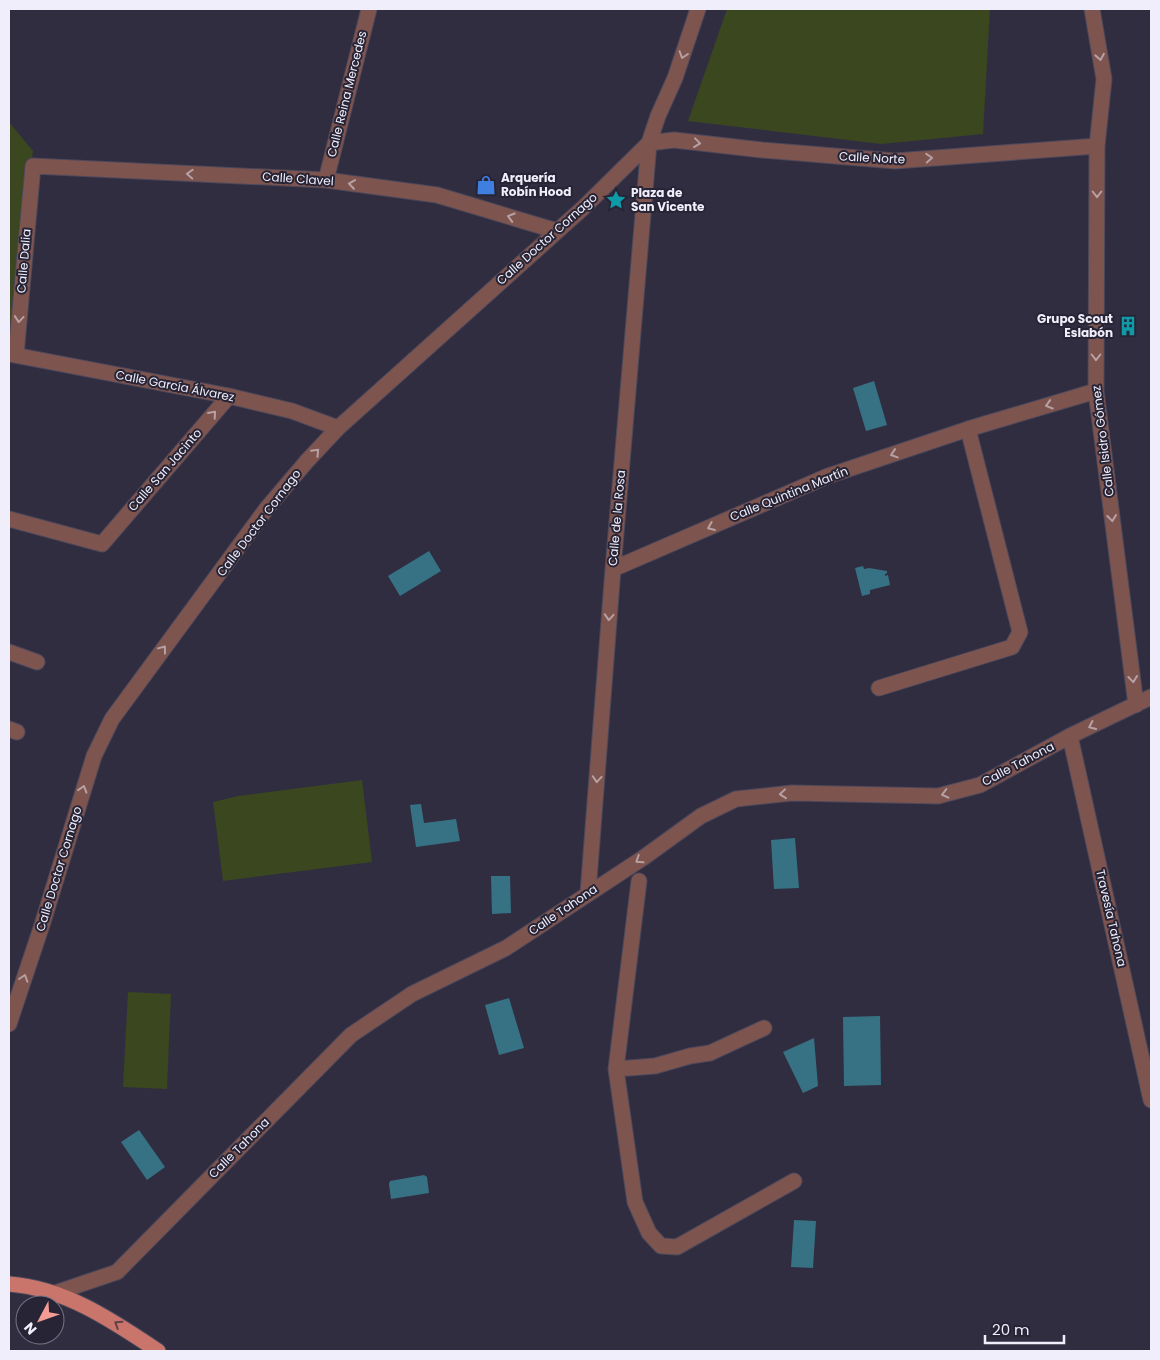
<svg xmlns="http://www.w3.org/2000/svg" width="1160" height="1360" viewBox="0 0 1160 1360" font-family="Poppins,sans-serif">
<rect width="100%" height="100%" fill="#312d41"/>
<path fill="#3a471f" d="M727,9h263l-7,125 -102,10 -193,-23z
M9,122l24,29 -22,186h-2z
M362,780l10,82 -149,19 -10,-79 25,-6z
M128,992l43,2 -4,95 -44,-2z"/>
<path fill="#367283" d="M874,381l13,44 -21,6 -13,-43z
M429,551l12,20 -41,25 -12,-20z
M863,566l1,3 5,-1 18,3v2l-2,1v2l3,-1 2,10 -20,5v4l-8,2 -7,-28z
M421,804l3,19 32,-4 4,22 -44,6 -6,-42z
M795,838l4,50 -25,1 -3,-49z
M491,876h19l1,37 -19,1z
M509,998l15,50 -25,7 -14,-50z
M880,1016l1,69 -37,1 -1,-69z
M814,1038l4,48 -15,7 -20,-41z
M139,1130l26,37 -18,13 -26,-38z
M424,1175l3,2 2,16 -38,6 -2,-15 1,-3z
M794,1220l22,1 -3,47 -22,-1z"/>
<g fill="none" stroke-linecap="round" stroke-linejoin="round">
<defs>
<path id="minor" d="M1092,9l12,70 -7,67 -1,245 40,314
M649,143l25,-3 88,10 133,11 202,-15
M326,180l43,-171
M9,354l220,42 63,15 46,17
M16,355l17,-189 293,14 111,15 120,36
M9,519l93,25 127,-148
M613,569l215,-93 140,-47 128,-38
M9,652l28,10
M879,688l133,-41 8,-15 -52,-203
M9,729l8,3
M1070,736l81,364
M639,881l-23,188 19,133 14,31 12,13 16,1 117,-66
M588,893l25,-324 36,-426
M9,1024l33,-99 52,-169 18,-37 155,-211 40,-47 31,-33 245,-220 66,-65 9,-27 17,-38 23,-69
M616,1069l39,-3 35,-10 20,-3 54,-25
M55,1293l62,-21 234,-237 61,-41 94,-46 137,-90 58,-42 35,-17 56,-6 146,3 42,-11 90,-49 81,-39"/>
<path id="major" d="M9,1284c56,4 104,37 149,67"/>
</defs>
<use href="#minor" stroke="#4c485b" stroke-width="17"/>
<use href="#major" stroke="#4c485b" stroke-width="17"/>
<use href="#minor" stroke="#7e544f" stroke-width="15"/>
<use href="#major" stroke="#c9756b" stroke-width="15"/>
</g>
<defs><path id="oneway-chevron" d="M-2-3.5L2.5 0L-2 3.5" fill="none" stroke-width="1.6" stroke-linecap="round" stroke-linejoin="round" transform="scale(1.25)"/></defs>
<g stroke="#b7a1a5">
<use href="#oneway-chevron" transform="translate(683 55) rotate(108)"/>
<use href="#oneway-chevron" transform="translate(1100 57) rotate(80)"/>
<use href="#oneway-chevron" transform="translate(697 143) rotate(7)"/>
<use href="#oneway-chevron" transform="translate(929 158) rotate(-4)"/>
<use href="#oneway-chevron" transform="translate(190 174) rotate(-177)"/>
<use href="#oneway-chevron" transform="translate(352 184) rotate(-172)"/>
<use href="#oneway-chevron" transform="translate(1097 194) rotate(90)"/>
<use href="#oneway-chevron" transform="translate(511 217) rotate(-164)"/>
<use href="#oneway-chevron" transform="translate(19 319) rotate(95)"/>
<use href="#oneway-chevron" transform="translate(1096 357) rotate(90)"/>
<use href="#oneway-chevron" transform="translate(1049 405) rotate(163)"/>
<use href="#oneway-chevron" transform="translate(213 414) rotate(-49)"/>
<use href="#oneway-chevron" transform="translate(316 452) rotate(-46)"/>
<use href="#oneway-chevron" transform="translate(894 454) rotate(162)"/>
<use href="#oneway-chevron" transform="translate(1112 518) rotate(83)"/>
<use href="#oneway-chevron" transform="translate(711 527) rotate(157)"/>
<use href="#oneway-chevron" transform="translate(609 617) rotate(94)"/>
<use href="#oneway-chevron" transform="translate(163 649) rotate(-53)"/>
<use href="#oneway-chevron" transform="translate(1133 679) rotate(83)"/>
<use href="#oneway-chevron" transform="translate(1092 726) rotate(155)"/>
<use href="#oneway-chevron" transform="translate(597 779) rotate(94)"/>
<use href="#oneway-chevron" transform="translate(83 789) rotate(-73)"/>
<use href="#oneway-chevron" transform="translate(783 794) rotate(174)"/>
<use href="#oneway-chevron" transform="translate(945 794) rotate(166)"/>
<use href="#oneway-chevron" transform="translate(639 860) rotate(147)"/>
<use href="#oneway-chevron" transform="translate(24 978) rotate(-72)"/>
</g>
<use stroke="#604049" href="#oneway-chevron" transform="translate(118 1324) rotate(-147)"/>
<defs>
<symbol id="shop-bare" viewBox="-9 -9 18 18"><path d="M-5-2.5h2.3a2.7 3.5 0 0 1 5.4 0H5L5.5 6h-11ZM-1.5-2.5h3a1.5 2.3 0 0 0-3 0Z" fill="#3f7fe0" stroke="#272436" stroke-width="2.5" paint-order="stroke"/></symbol>
<symbol id="sight-bare" viewBox="-9 -9 18 18"><path d="M0-6L1.8-2.2L6-1.7L2.9 1.2L3.7 5.4L0 3.3L-3.7 5.4L-2.9 1.2L-6-1.7L-1.8-2.2Z" fill="#0f9aa8" stroke="#272436" stroke-width="2.5" paint-order="stroke"/></symbol>
<symbol id="building-bare" viewBox="-9 -9 18 18"><path d="M-4-6H4V6H1V3H-1V6H-4ZM-2.5-4.3h1.7v1.8h-1.7ZM.8-4.3h1.7v1.8H.8ZM-2.5-1h1.7V.8h-1.7ZM.8-1h1.7V.8H.8Z" fill="#0f9aa8" stroke="#272436" stroke-width="2.5" paint-order="stroke"/></symbol>
</defs>
<g fill-rule="evenodd">
<use href="#shop-bare" x="472" y="171" width="28" height="28"/>
<use href="#sight-bare" x="602" y="186" width="28" height="28"/>
<use href="#building-bare" x="1114" y="312" width="28" height="28"/>
</g>
<g text-anchor="middle" stroke-width="4" stroke-linejoin="round" paint-order="stroke">
<g font-size="12" fill="#f0eefb" stroke="#272436">
<text transform="translate(347 94) rotate(-76)" y="4">Calle Reina Mercedes</text>
<text transform="translate(872 158) rotate(3)" y="4">Calle Norte</text>
<text transform="translate(298 179) rotate(4)" y="4">Calle Clavel</text>
<text transform="translate(547 239) rotate(-42)" y="4">Calle Doctor Cornago</text>
<text transform="translate(24 261) rotate(-85)" y="4">Calle Dalia</text>
<text transform="translate(175 386) rotate(11)" y="4">Calle García Álvarez</text>
<text transform="translate(1103 441) rotate(-97)" y="4">Calle Isidro Gómez</text>
<text transform="translate(165 470) rotate(-49)" y="4">Calle San Jacinto</text>
<text transform="translate(789 494) rotate(-22)" y="4">Calle Quintina Martín</text>
<text transform="translate(617 518) rotate(-85)" y="4">Calle de la Rosa</text>
<text transform="translate(259 523) rotate(-53)" y="4">Calle Doctor Cornago</text>
<text transform="translate(1018 764) rotate(-28)" y="4">Calle Tahona</text>
<text transform="translate(59 869) rotate(-73)" y="4">Calle Doctor Cornago</text>
<text transform="translate(563 910) rotate(-34)" y="4">Calle Tahona</text>
<text transform="translate(1111 918) rotate(77)" y="4">Travesía Tahona</text>
<text transform="translate(239 1148) rotate(-45)" y="4">Calle Tahona</text>
</g>
<g font-size="12" font-weight="bold" fill="#f0eefb" stroke="#272436" text-anchor="start">
<text x="501" y="182">Arquería<tspan x="501" dy="14">Robín Hood</tspan></text>
<text x="631" y="197">Plaza de<tspan x="631" dy="14">San Vicente</tspan></text>
<text x="1113" y="323" text-anchor="end">Grupo Scout<tspan x="1113" dy="14">Eslabón</tspan></text>
</g>
</g>
<rect width="1160" height="1360" fill="none" stroke="#f0eefb" stroke-width="20"/>
<g transform="translate(40 1320) rotate(229)"><circle r="24" fill="#272436" stroke="#777585"/>
<path d="M0-4L9 19L0 12L-9 19Z" fill="#f59c94"/>
<text y="-8" font-size="14" font-weight="bold" text-anchor="middle" fill="#f0eefb">N</text>
</g>
<path d="M985 1335v8h79v-8" fill="none" stroke="#f0eefb" stroke-width="2.5"/>
<text x="992" y="1335" font-size="15" fill="#f0eefb" stroke="#272436" stroke-width="4" paint-order="stroke">20 m</text>
</svg>
